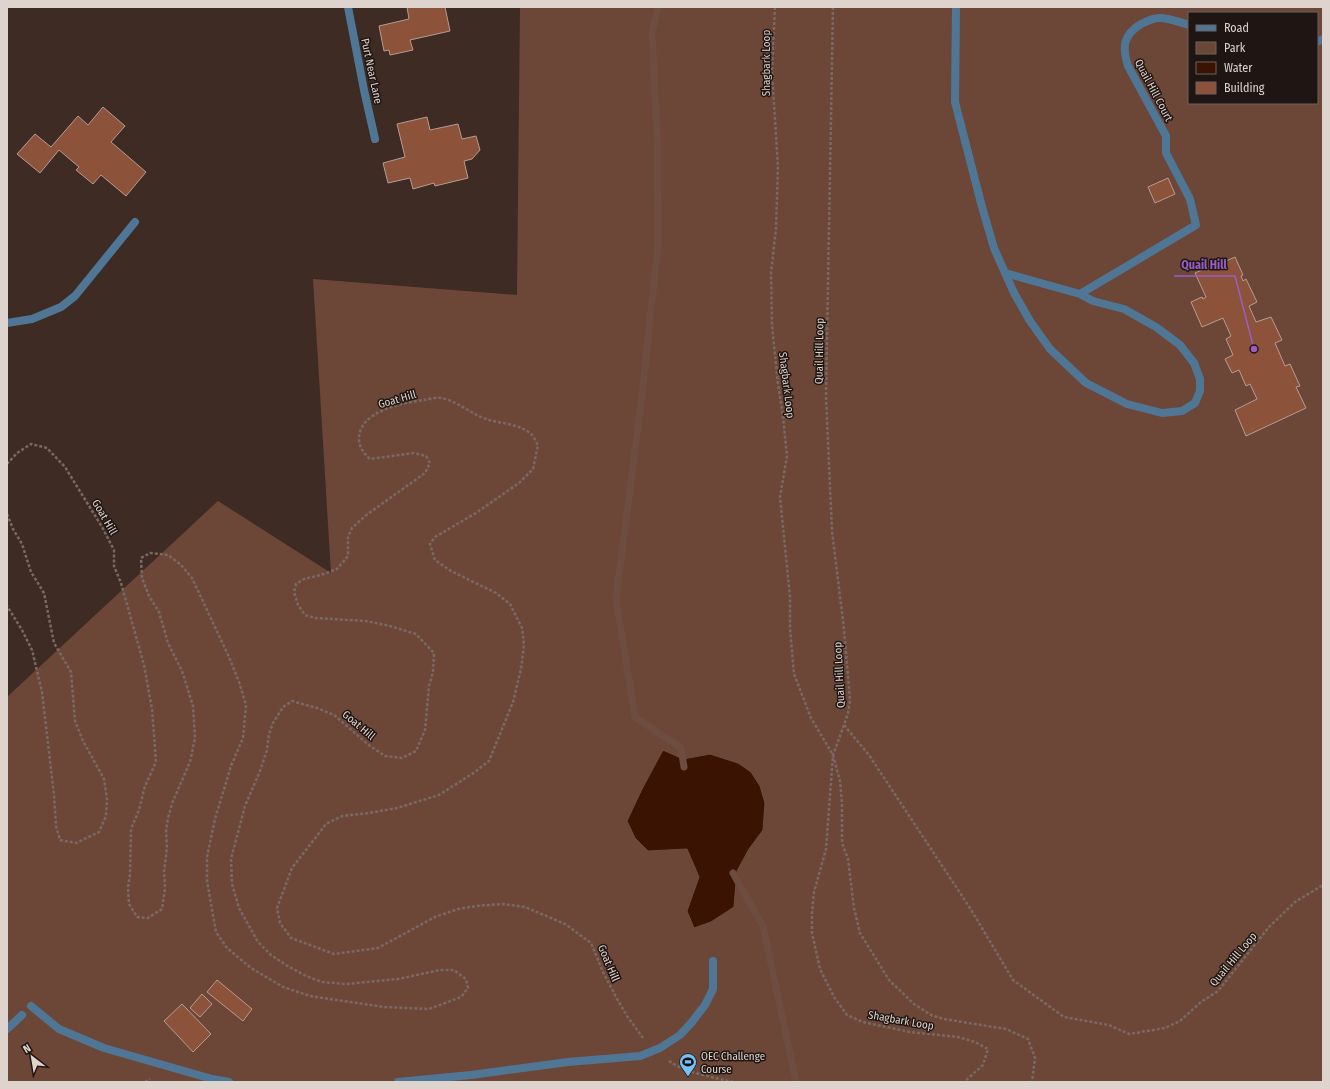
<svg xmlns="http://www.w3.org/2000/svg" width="1330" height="1089" viewBox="0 0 1330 1089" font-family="'Fira Sans Condensed',sans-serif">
<rect width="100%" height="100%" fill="#3e2b24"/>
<path fill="#6c4738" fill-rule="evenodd" d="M520,7h803v1075h-1316v-385l211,-196 113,72 -18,-294 204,16zM1189,13h128v90h-128z"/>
<path fill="#3a1302" stroke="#6c4d3f" d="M663,750l20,9 27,-5 28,9 13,9 9,14 5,17 -2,27 -14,19 -12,22 -3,36 -23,15 -17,6 -7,-17 12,-34 -12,-28 -39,2 -13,-13 -8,-17 15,-32z"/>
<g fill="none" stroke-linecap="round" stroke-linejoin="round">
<path stroke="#6c4d3f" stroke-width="7" d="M658,7l-6,26 5,102 1,110 -16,150 -26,204 19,118 46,31 3,19
M733,873l30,53 33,156"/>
</g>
<path fill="#8c523a" stroke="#b59d94" d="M407,7h38l5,24 -40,9 3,10 -23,5 -1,-5 -5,1 -5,-25 30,-7z
M103,107l22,19 -14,16 35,30 -20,24 -25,-21 -8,9 -17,-14 3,-3 -20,-17 -19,23 -23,-19 18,-20 16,13 27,-31 10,9z
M427,117l3,13 28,-6 4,15 14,-3 4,14 -8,9 -8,2 4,17 -33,8 -1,-3 -21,6 -3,-11 -22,5 -5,-20 22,-6 -8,-33z
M1168,178l7,16 -20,9 -7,-16z
M1235,257l8,18 -2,1 2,5 3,-2 11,23 -8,4 7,16 15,-5 11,23 -7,3 10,23 5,-2 10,22 -4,1 10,21 -60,28 -11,-26 22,-11 -7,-15 -4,2 -7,-16 -7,3 -7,-14 8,-4 -7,-16 5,-3 -8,-18 -21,9 -11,-25 11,-5 1,2 3,-2 -11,-24 30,-13 1,1z
M217,980l35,29 -9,12 -36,-29z
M202,994l10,10 -12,13 -10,-9z
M182,1004l29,30 -18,18 -29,-31z"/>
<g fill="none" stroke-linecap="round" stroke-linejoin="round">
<path stroke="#796962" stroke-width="2.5" stroke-dasharray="3 2" stroke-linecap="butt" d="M775,7l-3,65 6,95 -2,62 -5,43 1,54 6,58 5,32 4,40 -7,41 10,100v32l4,45 17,44 22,37 7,26 2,22v40l6,16 6,49 6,25 29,47 25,24 17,11 13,4 62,10 22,10 7,19 -3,24
M833,7l-7,389 6,135 12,98 6,71 -2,13 -4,12 25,30 101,153 43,72 51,37 45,8 20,9 36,-6 15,-7 21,-19 17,-11 51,-64 26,-25 28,-17
M7,464l10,-11 14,-9 16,4 18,19 37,60 12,23v16l7,17 23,82 8,44 4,53 -11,24 -6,24 -8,19 -1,46 -2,12 1,17 8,13 11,1 14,-9 3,-21 -1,-17 3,-23 -1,-17 2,-13 5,-17 17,-39 5,-24 -2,-32 -11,-35 -14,-28 -9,-31 -10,-16 -7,-18 -1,-20 9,-5 18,2 13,10 11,13 37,79 10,25 7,23 -3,33 -12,28 -16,53 -8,38v24l9,51 11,16 24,20 32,19 27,9 74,11 45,2 32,-12 7,-9 -2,-9 -12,-9h-14l-42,9 -52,5 -24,-2 -16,-6 -20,-11 -15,-10 -13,-13 -19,-34 -7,-24 -1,-25 14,-53 15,-35 7,-21 2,-16 4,-11 10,-16 9,-6 25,7 17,7 36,31 15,10 17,2 14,-7 9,-21 4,-44 4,-14 1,-19 -18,-19 -26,-8 -24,-5 -51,-3 -10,-3 -7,-10 -4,-13 2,-8 8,-5 17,-4 16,-6 11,-13v-19l4,-9 13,-12 60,-43 5,-10 -4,-7 -12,-3 -44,6c-6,-6 -11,-11 -11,-20 0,-28 43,-36 65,-39 5,-1 13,-3 18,-2 17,4 30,17 47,22 14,4 32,4 43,15 2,2 4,7 6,10l-5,24 -14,14 -43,30 -41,24 -5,7 5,16 16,11 45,22 14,11 12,24 2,17 -3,24 -8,33 -24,59 -17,13 -33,21 -42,13 -28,5 -27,3 -16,8 -34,44 -15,40 3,15 11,15 43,16 44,-6 57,-31 23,-8 18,-3 27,-2 22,3 40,17 26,19 12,29 13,25 11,19 16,22
M7,514l6,15 9,15 9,28 13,21 10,50 17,29 4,49 8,20 21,38 3,20 -1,17 -7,16 -23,11 -16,-3 -4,-14 -2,-31 -12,-103 -10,-42 -10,-20 -15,-24
M844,725l-11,30 -7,94 -12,43 -2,21v20l8,36 14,28 13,18 16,7 47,10 48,5 17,5 13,7 -5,16 -19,17
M669,1061c15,11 46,17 64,21
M145,1082l5,-3"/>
<path stroke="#4f7795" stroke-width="8" d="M7,323l25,-4 29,-12 14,-11 60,-74
M31,1006l28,23 45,19 108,31 17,3
M7,1029l15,-14
M398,1082l73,-7 97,-13 72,-6 20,-8 20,-13 12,-13 13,-17 8,-16v-28"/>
<path stroke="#4f7795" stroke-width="8" d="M348,7l16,83 11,49
M956,7l-1,95 27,105 12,41 20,45 16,28 20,28 36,34 41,21 35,9 20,-2 13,-8 5,-12v-12l-6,-16 -14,-18 -24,-18 -32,-18 -31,-8 -13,-7 -75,-21
M1317,42l6,-3
M1080,294l116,-69 -6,-26 -24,-46v-17l-38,-70c-6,-19 -5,-31 13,-42 6,-3 12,-6 18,-6 10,0 20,4 30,7"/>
</g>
<defs>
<symbol id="stadium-pin" viewBox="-11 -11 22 30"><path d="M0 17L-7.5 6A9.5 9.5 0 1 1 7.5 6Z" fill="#76c0f7" stroke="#1f1613"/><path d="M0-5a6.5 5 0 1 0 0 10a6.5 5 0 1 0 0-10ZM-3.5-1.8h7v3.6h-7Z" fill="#111"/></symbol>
</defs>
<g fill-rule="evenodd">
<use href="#stadium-pin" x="678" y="1052" width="20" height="27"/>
</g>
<g text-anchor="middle" stroke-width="3" stroke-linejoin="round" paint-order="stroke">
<g font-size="11" fill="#dfd3ce" stroke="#1f1613">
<text transform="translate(766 63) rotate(-90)" y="4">Shagbark Loop</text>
<text transform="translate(372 71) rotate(78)" y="4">Purt Near Lane</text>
<text transform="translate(1154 90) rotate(62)" y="4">Quail Hill Court</text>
<text transform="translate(819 351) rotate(-89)" y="4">Quail Hill Loop</text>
<text transform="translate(787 385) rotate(83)" y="4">Shagbark Loop</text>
<text transform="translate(397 399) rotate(-16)" y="4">Goat Hill</text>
<text transform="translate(105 517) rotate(60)" y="4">Goat Hill</text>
<text transform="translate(839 675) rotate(-93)" y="4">Quail Hill Loop</text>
<text transform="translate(359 725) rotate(40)" y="4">Goat Hill</text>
<text transform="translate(1233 959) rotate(-50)" y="4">Quail Hill Loop</text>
<text transform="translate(609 963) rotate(67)" y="4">Goat Hill</text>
<text transform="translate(901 1020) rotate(10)" y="4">Shagbark Loop</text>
</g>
<g font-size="11" fill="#dfd3ce" stroke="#1f1613" text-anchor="start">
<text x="701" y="1060">OEC Challenge<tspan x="701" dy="13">Course</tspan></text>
</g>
</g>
<path fill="none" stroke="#995ec4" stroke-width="1.5" d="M1254 349L1235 276H1174"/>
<circle fill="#995ec4" stroke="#1f1613" stroke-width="1.5" cx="1254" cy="349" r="4"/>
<g font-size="12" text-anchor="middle" font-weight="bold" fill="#995ec4" stroke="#1f1613" stroke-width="3" stroke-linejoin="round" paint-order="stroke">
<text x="1204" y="269">Quail Hill</text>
</g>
<rect width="1330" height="1089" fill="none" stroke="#dfd3ce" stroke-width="16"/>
<rect x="1188" y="12" width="130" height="92" fill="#1f1613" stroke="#6c625e"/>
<rect x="1196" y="25" width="20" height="6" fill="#4f7795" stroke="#6c625e"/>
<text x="1224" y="32" font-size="12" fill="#dfd3ce">Road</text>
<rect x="1196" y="42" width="20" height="12" fill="#6c4738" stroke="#6c625e"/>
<text x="1224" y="52" font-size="12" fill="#dfd3ce">Park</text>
<rect x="1196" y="62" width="20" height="12" fill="#3a1302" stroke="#6c625e"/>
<text x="1224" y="72" font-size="12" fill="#dfd3ce">Water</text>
<rect x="1196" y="82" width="20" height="12" fill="#8c523a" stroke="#6c625e"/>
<text x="1224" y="92" font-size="12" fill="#dfd3ce">Building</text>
<g transform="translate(32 1057) rotate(329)" stroke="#1f1613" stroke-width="3" paint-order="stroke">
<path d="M0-3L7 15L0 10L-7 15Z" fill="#dfd3ce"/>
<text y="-6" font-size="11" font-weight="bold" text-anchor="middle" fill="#dfd3ce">N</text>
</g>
</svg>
